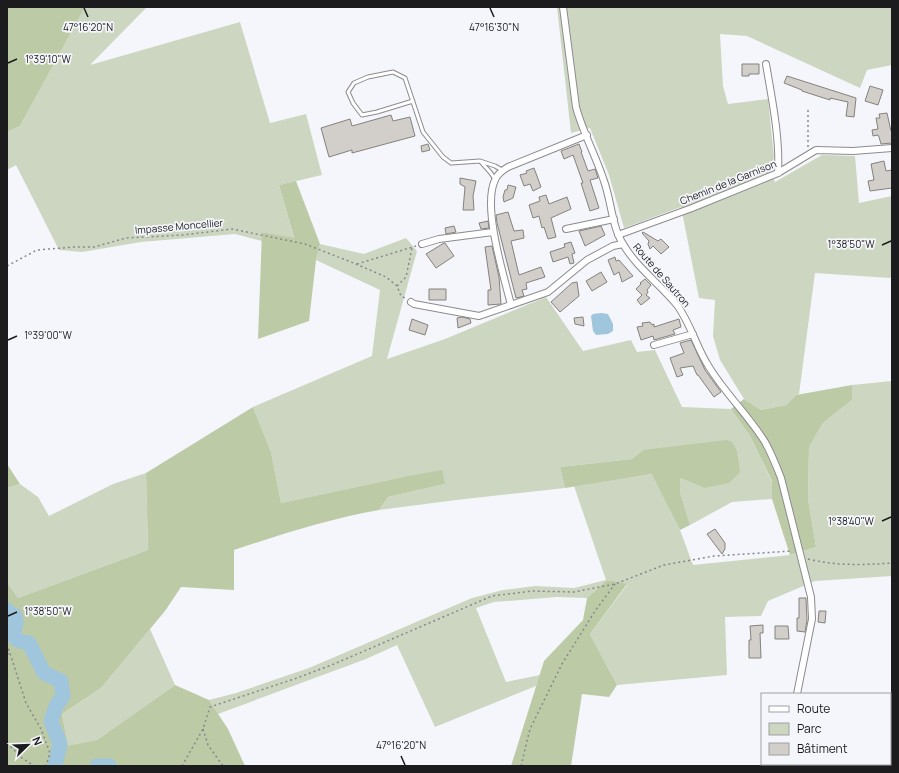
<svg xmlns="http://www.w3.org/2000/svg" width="899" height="773" viewBox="0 0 899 773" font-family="Manrope,sans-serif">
<rect width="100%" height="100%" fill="#f5f6fb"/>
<path fill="#cdd6c0" d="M85,7h62l-57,58 150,-43 30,101 36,-9 16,61 -43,10 15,54 -32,-7v9l-27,-7 -94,8 -59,10 -23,-2 -43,-85 -9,5v-38l13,-6z
M557,7h335v58l-25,5 -7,18 -113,-52 -27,-2 3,52 5,18 40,-5 6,58 -3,13 4,12 47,-27 33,1 4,47 33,-7v80l-2,2 -75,-5 -16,121 -3,1 -10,10 -25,5 -17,-11 -24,-39 -7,-24 2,-36 -16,-2 -18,-91 -57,21 -15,-53 -19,-47 -19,5z
M406,238l11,13 -30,108 58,-20 101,-42 37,54 48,-11 6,12 18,-2 27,57 49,2 19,27 22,46v17l-40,3 -42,23 -10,-33v-14l24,10 -61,-38 -11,9 -72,8 5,21 -109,12 -77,10 9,-13 57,-13 -42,-7 -122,26 -10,-51 -18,-45 119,-51 8,-66 -64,-30 4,-16 44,10z
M892,381v195l-77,5 -47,20 -7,15 -36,1 2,58 -110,10 -27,-51 37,-49 -20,-5 -20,18 -30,-1 -63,5 -18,6 30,74 34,-7 -4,11 -101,41 -38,-82 -31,14 -148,55 -9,-14 27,-7 73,-25 163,-70 31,-8 32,-4 39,2 32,-8 -32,-94 79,-12 27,56 13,35 97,-10 26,-8 -8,-48 1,-52 14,-24 29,-23v-15z
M146,473l2,77 -130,48 -11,-16v-94l13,-4 18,13 11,19 64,-32z
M150,629l25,56 -78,55 -29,7 -6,-33 39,-26z"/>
<path fill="#bccaa6" d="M7,7h78l-65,119 -13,6z
M296,181l24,63 -4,16 -7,61 -51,18 4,-107 32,6 -15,-53z
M852,385v15l-29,23 -14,24 -1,52 8,48 -26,8 -18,-56v-18l-22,-45 -19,-27 13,-10 17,11 25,-5 10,-10z
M253,407l18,45 10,51 122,-26 39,-7 3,14 -57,13 -9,13c-50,9 -97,24 -145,40v40l-53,-3 -16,24 -64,77 -39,26 6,32 29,-6 78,-55 34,15 19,29 17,37h-238v-184l11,16 130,-48 -2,-77z
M727,440l5,2 5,9 3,21 -11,11 -25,5 -24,-10v14l10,33 -10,5 -28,-56 -87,14 -5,-21 72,-8 11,-9z
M7,464l13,20 -13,4z
M607,580l20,4 -37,50 27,51 -8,12 -27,-3 -11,72h-60l33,-105 39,-41 4,-22z"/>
<path fill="#9fc6dc" d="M601,313l7,1 5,10v7l-5,3 -12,1 -3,-4 -2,-15 2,-2z"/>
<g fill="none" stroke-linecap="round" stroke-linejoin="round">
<path stroke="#9fc6dc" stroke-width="15" d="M7,610l2,3 6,3 1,7 -3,13 6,5 10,2 15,30 17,8 2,15 -7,10 -5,15 9,23 -5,22
M97,766h12"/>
</g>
<path fill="#d2cfca" stroke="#85827d" d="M742,64h17v10h-10v2h-7z
M787,76l69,22 -2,19 -8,-1 2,-14 -18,-4v2l-28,-9v-1l-18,-7z
M870,86l13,4 -5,15 -13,-4z
M887,113l4,18 1,-1v13l-11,1 -2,-7 -1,-2 -5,1 -1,-6 6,-1 -2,-11h4l-1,-4z
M391,115l2,6 17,-4 5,19 -63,17v-3l-23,7 -8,-29 29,-9 2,7z
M428,144l2,6 -8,2 -1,-6z
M579,144l3,8h-1l7,19 7,-2 3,9 -8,2 9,28 -9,3 -9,-28h2l-10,-28 -9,4 -3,-8z
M884,161l2,10 6,-1v18l-22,3 -2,-10 6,-1 -3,-16z
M534,168l7,19 -8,4 -3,-7 -6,2 -4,-11 7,-2 -1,-2z
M460,178l16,3 -3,15 1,14h-11l2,-23 -5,-3z
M508,185l8,2 -3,11 -9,4 -1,-5 2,-7h2z
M546,195l3,9 18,-7 4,12 -20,9 5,19 -8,2 -4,-12 -2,1 -3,-12 -6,2 -4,-13 11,-4 -1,-4z
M508,212l6,19 9,-1 1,8 -13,3 8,34 22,-8 4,10 -19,6 1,6 -5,1 2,6 -8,2 -19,-75 -1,-8z
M488,221l1,7 -8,1 -2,-6z
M454,226l2,6 -10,2 -1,-6z
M601,226l4,9 -20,11 -6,-15z
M643,232l15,9 3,-2 8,8 -8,7 -8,-8 -3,3 -2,-5 1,-3 -7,-8z
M571,242l4,11 -3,1 2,9 -4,1 -2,-7 -15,5 -3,-10 15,-5 -1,-3z
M444,243h1l9,13 -18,12 -10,-14z
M492,246l7,31 2,27 -13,1v-15h3l-6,-43z
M615,257l1,4 3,-1 14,16 -11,6 -3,-10 -5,3 -6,-15z
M601,272l6,10 -15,9 -6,-10z
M645,279l6,6 -4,5 1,2 -2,3 4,3 -9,7 -4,-5 5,-5 -6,-6 5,-5 -1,-1z
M577,282l2,14 -19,16 -9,-10 21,-19z
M429,289h17v11h-17z
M462,317l8,2 1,4 -13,5 -1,-10z
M583,317l1,9 -9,-2 -1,-6z
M412,319l16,6 -3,10 -16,-5z
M679,319l2,8 -8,3 2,4 -21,6 -1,-4 -12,4 -4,-13 6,-1 -1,-3 8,-1 2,3 2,-1v3z
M691,340l14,30 16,22 -7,5 -16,-22h-1l-4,-9 -13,2 3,7 -6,2 -7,-19 14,-5 -4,-10z
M715,529l10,14v6l-3,5 -15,-20z
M799,598h7l1,22 -2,12 -8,-1v-13h2z
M819,611h7l-1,12 -7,-1z
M763,625v8h-3l1,25h-12v-18h2l-1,-14z
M775,626h13l1,13h-14z"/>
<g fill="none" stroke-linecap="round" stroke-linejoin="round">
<defs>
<path id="service" d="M413,101l-36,11 -15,3 -9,-12 -5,-11 6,-9 14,-6 25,-5 12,6 18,54 20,25 8,6 29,-2 15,5 7,4
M481,162l9,10 5,7"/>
<path id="minor" d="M563,7l13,100c7,26 20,49 28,74 7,19 8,46 19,63 14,24 37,40 54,61 14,19 19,42 32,62 16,26 39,48 56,75 6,11 11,23 16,36l30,119 1,22 -15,75
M766,64c6,36 14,73 12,109
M566,229l48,-10
M618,235l74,-27 86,-35 38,-23 37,1 39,-3
M422,244l17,-5 54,-7
M411,302l3,2 65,12 69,-24 39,-32 26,-14 10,-2
M511,305c-7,-29 -29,-98 -16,-125 2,-6 8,-10 13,-13l79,-32
M654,345l39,-11
M802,764v2"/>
</defs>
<use href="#service" stroke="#8b8b90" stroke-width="5"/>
<use href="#minor" stroke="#8b8b90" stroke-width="8"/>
<path stroke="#88888c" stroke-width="1.5" stroke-dasharray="2 3" stroke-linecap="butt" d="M808,147v-40
M357,264l59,-18
M7,266l30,-16 37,-3h20l32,-9 57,-3 49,-6 73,15 51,20 30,13 11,9 4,10 4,2
M397,286l9,-9 6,-29
M808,559c29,7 54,6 84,4
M7,644l19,59 15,26 9,24 -4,13
M7,653l4,2
M203,729l5,16 15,21
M7,743l15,15 12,8
M182,766l21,-37 7,-22 87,-29 37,-14 158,-68 40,-5 42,1 41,-8 49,-19 50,-9 78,-5
M521,766l9,-37 32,-65 33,-53 20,-27"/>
<use href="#service" stroke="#fff" stroke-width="3"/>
<use href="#minor" stroke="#fff" stroke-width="6"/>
</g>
<path fill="none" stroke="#1c1c1e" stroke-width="1.5" d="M84,8l4,9M490,8l4,9M8,63l9,-4M882,245l9,-4M8,340l9,-4M882,521l9,-4M8,616l9,-4M401,756l4,9"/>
<g text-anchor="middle" stroke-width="3.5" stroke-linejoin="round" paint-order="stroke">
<g font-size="10" fill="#1c1c1e" stroke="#f5f6fb">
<text transform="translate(728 182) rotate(-22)" y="4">Chemin de la Garnison</text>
<text transform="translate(179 226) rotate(-5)" y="4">Impasse Moncellier</text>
<text transform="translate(662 275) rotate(49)" y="4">Route de Sautron</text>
</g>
</g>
<g font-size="10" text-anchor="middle" fill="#1c1c1e" stroke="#f5f6fb" stroke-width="3.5" stroke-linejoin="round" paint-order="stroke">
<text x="88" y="31">47°16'20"N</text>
<text x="494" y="31">47°16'30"N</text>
<text x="48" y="63">1°39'10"W</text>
<text x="851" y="248">1°38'50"W</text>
<text x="48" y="339">1°39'00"W</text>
<text x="851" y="525">1°38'40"W</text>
<text x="48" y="615">1°38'50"W</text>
<text x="401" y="749">47°16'20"N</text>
</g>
<rect width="899" height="773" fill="none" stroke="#1c1c1e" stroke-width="16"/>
<rect x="761" y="693" width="130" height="72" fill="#f5f6fb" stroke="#9e9fa3"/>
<rect x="769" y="706" width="20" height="6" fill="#ffffff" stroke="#9e9fa3"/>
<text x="797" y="713" font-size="12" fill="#1c1c1e">Route</text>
<rect x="769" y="723" width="20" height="12" fill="#cdd6c0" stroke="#9e9fa3"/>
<text x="797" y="733" font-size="12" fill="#1c1c1e">Parc</text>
<rect x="769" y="743" width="20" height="12" fill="#d2cfca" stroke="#9e9fa3"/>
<text x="797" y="753" font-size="12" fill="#1c1c1e">Bâtiment</text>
<g transform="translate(28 745) rotate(67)" stroke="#f5f6fb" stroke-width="3" paint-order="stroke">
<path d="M0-3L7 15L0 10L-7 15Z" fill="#1c1c1e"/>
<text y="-6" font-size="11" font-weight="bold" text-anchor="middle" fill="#1c1c1e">N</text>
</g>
</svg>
